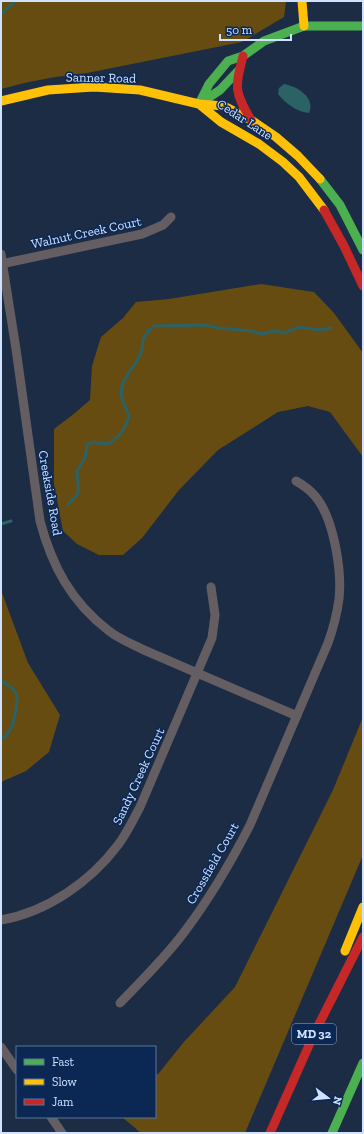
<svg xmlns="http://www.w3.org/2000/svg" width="364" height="1134" viewBox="0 0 364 1134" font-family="'Zilla Slab',serif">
<rect width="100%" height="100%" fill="#1c2c44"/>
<path fill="#674c11" d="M1,1h285l-2,16 -42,25 -155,31c-31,3 -57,8 -86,16z
M261,284l53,8 20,21 29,40v104l-33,-45 -22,-6 -30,6 -60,38 -39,40 -37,48 -19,17h-24l-22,-11 -14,-13 -9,-47v-55l21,-16 15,-13 2,-34 9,-29 22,-19 13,-16 33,-3z
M1,590l27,73 32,52 -11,37 -23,19 -25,11z
M363,717v138l-118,278h-104l-19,-16h33v-41l4,-3 24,-30 52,-56 98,-197z"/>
<path fill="#2a6266" d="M284,84c13,2 32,14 25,29 -12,-1 -24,-10 -31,-19l1,-6z"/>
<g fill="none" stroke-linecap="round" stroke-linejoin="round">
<path stroke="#2a6266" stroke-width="3" d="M1,14l14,-13
M68,504c16,-14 9,-15 9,-33l8,-13 2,-13 5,-3 13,2 5,-1 11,-10 5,-8 3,-9 -8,-20 1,-9 3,-8 14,-22 3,-7 1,-10 4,-8 7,-6 51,-1 13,3 34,3 9,3 14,-3 9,2 15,-6 21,3 11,-2
M1,524l10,-3
M1,681c5,3 12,6 15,12 3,6 -2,30 -6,37 -2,4 -6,7 -9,9"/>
<path stroke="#645e62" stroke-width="9" d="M1,254l15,95 24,172c12,45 31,81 69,110 10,8 23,13 35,19l153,66
M1,264l141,-30 21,-9 8,-8
M1,920c46,-8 89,-38 117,-75 9,-12 15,-25 22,-38l72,-169 3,-23 -4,-28
M120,1003c22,-23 46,-46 65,-72 25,-33 46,-69 65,-106l78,-182c5,-14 9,-29 11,-44 3,-28 -5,-81 -24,-103 -5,-6 -12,-11 -19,-15
M1,1047l16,23
M51,1117l11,16"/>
<path stroke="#4caf50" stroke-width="9" d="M199,104l10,-20 19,-23 15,-5 21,-15 40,-15h59
M199,104l21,-14 19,-20
M320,179l20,26 23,45
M332,1133l31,-70"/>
<path stroke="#ffc107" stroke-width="9" d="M302,1l2,25
M1,101l47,-11 46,-3 46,3 59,14 25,2 27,14 25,17 22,19 22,23
M199,104l22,18 38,22 24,18 16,15 25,33
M345,951l18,-44"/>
<path stroke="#c62828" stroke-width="9" d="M243,56c-8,32 -9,35 8,64
M324,210l20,36 19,40
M270,1133l44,-99 49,-97"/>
</g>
<g text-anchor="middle" stroke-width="3" stroke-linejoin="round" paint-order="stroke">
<rect fill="#0b2855" stroke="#95aacc" stroke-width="1" x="292" y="1024" width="44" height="20" rx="3"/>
<g font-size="12" font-weight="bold" fill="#d0e2ff">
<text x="314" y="1038">MD 32</text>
</g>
<g font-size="13" fill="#d0e2ff" stroke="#0b2855">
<text transform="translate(101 77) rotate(1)" y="5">Sanner Road</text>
<text transform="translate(245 119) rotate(33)" y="5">Cedar Lane</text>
<text transform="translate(86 232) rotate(-12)" y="5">Walnut Creek Court</text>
<text transform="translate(51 493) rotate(80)" y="5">Creekside Road</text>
<text transform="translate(138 776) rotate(-65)" y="5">Sandy Creek Court</text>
<text transform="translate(212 863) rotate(-60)" y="5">Crossfield Court</text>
</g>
</g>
<rect width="364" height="1134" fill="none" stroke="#d0e2ff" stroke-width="4"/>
<rect x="16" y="1046" width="140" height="72" fill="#0b2855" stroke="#5a7299"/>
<rect x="24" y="1059" width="20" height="6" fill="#4caf50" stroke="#5a7299"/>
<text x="52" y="1066" font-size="12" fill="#d0e2ff">Fast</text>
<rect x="24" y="1079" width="20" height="6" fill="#ffc107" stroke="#5a7299"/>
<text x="52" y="1086" font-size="12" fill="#d0e2ff">Slow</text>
<rect x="24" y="1099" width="20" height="6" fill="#c62828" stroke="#5a7299"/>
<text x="52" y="1106" font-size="12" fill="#d0e2ff">Jam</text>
<g transform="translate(328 1098) rotate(106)" stroke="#0b2855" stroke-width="3" paint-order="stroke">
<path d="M0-3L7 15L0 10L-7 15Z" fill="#d0e2ff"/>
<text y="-6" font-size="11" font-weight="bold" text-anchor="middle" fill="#d0e2ff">N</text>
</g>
<path d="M220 34v6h71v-6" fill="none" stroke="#d0e2ff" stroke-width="2"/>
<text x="226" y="34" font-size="12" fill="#d0e2ff" stroke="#0b2855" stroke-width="3" paint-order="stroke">50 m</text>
</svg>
